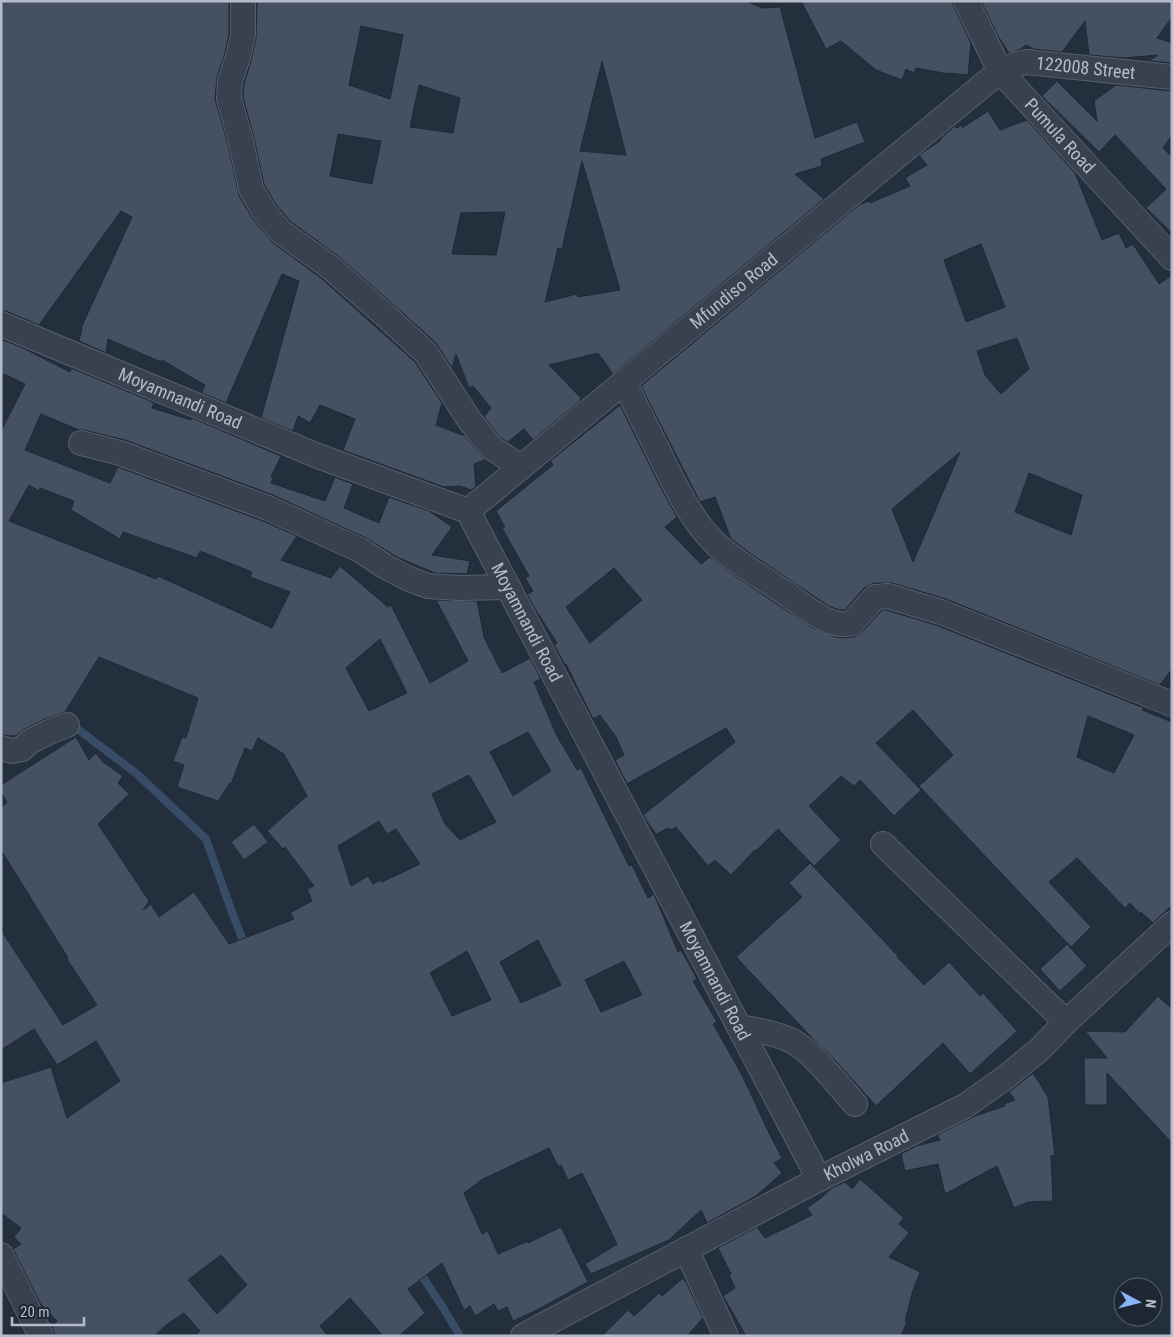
<svg xmlns="http://www.w3.org/2000/svg" width="1173" height="1337" viewBox="0 0 1173 1337" font-family="'Roboto Condensed',sans-serif">
<rect width="100%" height="100%" fill="#242f3e"/>
<g fill="none" stroke-linecap="round" stroke-linejoin="round">
<path stroke="#394c67" stroke-width="8" d="M71,724l66,50 69,65 27,76 13,33
M418,1270l24,36 18,30"/>
</g>
<path fill="#455162" stroke="#1f2835" fill-rule="evenodd" d="M1,1h228v32l-4,20 -8,24 -2,22 13,45 11,52 14,23 19,23 49,36 94,84 27,41 -6,22 29,11 20,24 -11,4 2,23 -5,3 -11,-4 -16,1 -99,-36 -2,-1 12,-31 -35,-14 -10,18 -12,-7 -5,15 -32,-13 38,-137 -17,-7 -56,129 -24,-10 3,-8 -43,-25 -1,2 -53,-23 -2,14 -27,-12 3,-13h-1l51,-111 -11,-6 -82,114 -33,-14h-5z
M257,1h489l16,7 18,-1 35,131 42,-16 8,20 -44,17 1,7 -27,8 29,25 -211,175 -15,-21 -49,12 32,33 -1,3 -47,39 -9,-11 -16,13 -7,-4 -17,-21 7,-9 -18,-22 -4,2 -13,-34 -4,14 -16,-25 -41,-37 -56,-49 -49,-36 -15,-18 -11,-19 -10,-46 -11,-41 1,-13 7,-23 5,-23zM361,26l42,9 -13,64 -41,-14zM602,61l24,94 -46,-4zM419,85l41,13 -7,35 -43,-6zM338,134l43,7 -9,43 -42,-8zM582,161l38,129 -42,7 -1,-3 -32,8 13,-54 4,1zM505,212l-9,43 -44,-1 9,-41z
M801,1h151l2,6 17,36 -3,32 -20,-2v1l-32,-6 -2,5 -8,-4 -4,11 -26,-10 -35,-29 -15,8z
M981,1h191v16l-15,21 15,5v20l-23,-2 9,-6 -34,3 -35,-3 -4,-34 -23,31 -28,-3 -8,-4 -7,5 -10,3 -11,-17z
M1057,81l40,40 -3,-20 22,-16 56,6v44l-9,13 9,9v76l-26,-25 20,-19 -51,-54 -16,17 -57,-56z
M988,111l12,19 27,-10 48,53 27,67 17,-7 7,15 7,-4 26,40 13,-9v394l-12,16 -214,-86 -54,-16h-18l-9,4 -20,23h-6l-12,-5 -76,-51 -20,-15 -16,-42 -15,5 -2,-4 -57,-112 218,-181 10,-4 1,2 40,-17 -5,-8 22,-13 -8,-10 22,-15 -1,-1 15,-13 2,2 6,-4 -1,4zM981,244l24,63 -39,15 -22,-62zM1017,338l12,31 -28,25 -16,-19 -8,-24zM960,452l-47,110 -21,-53zM1029,473l53,22 -11,40 -56,-23z
M1,339l22,9 47,24 1,-4 77,32 6,3 -2,5 39,12 1,-2 89,38 -10,21 2,1 -2,5 54,18 10,-24 18,7 -9,24 35,15 10,-26 40,14 23,16 -20,28 38,6 -3,13 -32,-1 -38,-16 -31,-19 -93,-43 -148,-55 -41,-10h-5l-38,-16 -16,36 85,33 8,-16 145,54 34,15 -16,24 50,18 9,-12 48,41 3,-2 39,78 38,-22 -32,-61 41,1 7,36 18,36 28,-15 11,21 -7,3 22,52 21,36 4,-2 48,98 3,-1 16,33 6,-4 2,5 22,53 3,-2 16,29 -4,2 24,41 -4,2 29,51 28,60 12,23 -8,5 8,10 -26,23 -49,27 -6,-13 -32,30 -78,34 -6,-10 32,-20 -35,-71 -14,7 -7,-15 -3,1 -9,-18 -66,31 -19,14 18,41 6,-3 10,23 30,-13v2l33,-16 27,55 -55,30 -20,9 -6,-14 -9,4 -4,-7 -19,12 -5,-10 -6,4 -22,-47 -34,26 17,24 -26,23h-16l-33,-38 -30,28 8,10h-133l5,-5 -16,-18 -18,12 -12,11h-99l-3,-10 5,-5 -17,-18 -27,-54 8,-5 -7,-7 7,-9 -20,-15v-130l50,-16 16,51 53,-37 -24,-40 -39,24 -23,-36 -33,21v-120l62,95 34,-20 -30,-46 1,-1 -67,-108v-42l6,-6 -6,-9v-8l75,-48 13,23 7,-7 7,9 20,14 -5,7 11,11 -31,30 51,77 -6,9 8,-6 8,13 35,-25 35,52 65,-25 -4,-6 22,-12 -5,-12 7,-3 -29,-39 -2,2 -16,-18 40,-35 -23,-42 -26,-16 -6,13 -7,-3 -14,36 -1,-1 -12,18 -41,-14 7,-22 -11,-4 9,-24 4,1 12,-40 -99,-41 -34,55 -22,8 -20,10 -8,6 -14,-1v-304l24,-47 -21,-10 -3,4zM29,485l10,6 1,-3 34,13 -3,9 49,29 3,-7 74,26 3,-7 52,21 -2,5 40,15 -18,36 -114,-52 -2,3 -147,-58zM380,639l27,54 -38,18 -23,-43zM528,732l23,39 -38,25 -23,-44zM469,775l27,47 -36,18 -15,-16 -13,-30zM379,821l8,13 9,-5 24,35 -38,18 -1,-2 -8,4 -5,-8 -17,10 -13,-40zM538,940l23,45 -40,18 -21,-41zM467,951l24,49 -39,16 -22,-43zM624,961l18,34 -41,17 -16,-32zM221,1255l26,30 -30,29 -29,-34z
M620,405l42,85 15,27 -12,10 36,37 9,-7 25,19 78,52 22,9 8,1 11,-1 8,-5 20,-22h4l50,15 208,83 -2,2 30,12v183l-19,18 -12,-11 -1,2 -10,-11 -5,5 -48,-50 -28,24 42,45 -20,20 -152,-161 34,-31 -40,-45 -37,33 45,47 -27,26 -34,-36 -6,6 -13,-10 -32,30 32,34 -27,26 -36,-37 -22,22 -1,-1 -24,25 -16,-15 -7,6 -32,-39 -5,3 -2,-2 -13,6 -8,-11 -5,-8 92,-73 -9,-14 -99,56 -12,-24 9,-5 -8,-18 -16,-22 -7,4 -27,-55 -1,1 -11,-20 3,-2 -22,-34 -8,-15 6,-3 -8,-13 4,-2 -27,-48 3,-1 -9,-16 57,-46 -3,-4zM614,568l28,32 -52,43 -24,-36zM1088,716l46,19 -20,38 -37,-16z
M254,824l14,18 -24,18 -13,-18z
M810,863l88,93 -1,1 27,28 25,-23 31,34 3,-3 34,38 -47,43 -27,-31 -67,63 -41,-46 -21,-20 -78,-83 66,-60 -13,-14z
M1067,944l20,22 -27,25 -20,-22z
M1158,996l14,13v134l-65,-70v32h-22l-1,-47h23l-22,-27 40,1z
M1033,1073l15,24 7,58 -4,1 2,45 -25,1 -14,6 -17,-42 -52,28 -7,-30 -33,7 -4,-17 15,-8 24,-6 -3,-5 38,-19 30,-10 -1,-2 11,-4 -6,-8z
M860,1179l44,39 -5,6 10,9 -20,24 31,15 -8,21 -7,28 2,1 -6,14h-155l-23,-40 12,-8 -6,-13 2,-1 -13,-26 39,-21 8,11 47,-23 -5,-7 14,-10 11,-10 13,-6 7,7z
M683,1278l4,6 16,34 -16,18h-85l26,-26 6,6 25,-23 3,3z"/>
<g fill="none" stroke-linecap="round" stroke-linejoin="round">
<defs>
<g id="minor">
<path d="M243,1v34l-5,22 -8,24 -1,18 12,42 10,48 13,22 16,20 50,36 56,49 40,37 44,68 22,27 29,19"/>
<path id="s1" d="M966,1l34,70 172,187"/>
<path id="s2" d="M1,324l317,132 150,55 351,668"/>
<path d="M624,382c13,26 26,52 39,79 15,30 29,60 53,83 22,21 50,35 75,53 16,11 41,33 61,26l23,-26 13,-1 53,16 231,92"/>
<path d="M81,443l39,10 148,55 92,42 26,17 23,12 19,7 31,2 49,-1"/>
<path id="s3" d="M468,511l532,-440 17,-7 10,-2 145,15"/>
<path d="M1,748l11,3 10,-2 7,-7 20,-10 18,-7"/>
<path d="M883,844l183,178"/>
<path d="M739,1027c18,3 36,6 53,14 21,11 47,45 63,63"/>
<path d="M686,1249l40,87"/>
<path d="M1,1255l40,81"/>
<path id="s4" d="M523,1336l296,-157 146,-73 41,-29 34,-28 26,-27 106,-98"/>
</g>
</defs>
<use href="#minor" stroke="#565f6c" stroke-width="26"/>
<use href="#minor" stroke="#38414e" stroke-width="24"/>
</g>
<g text-anchor="middle" stroke-width="4.5" stroke-linejoin="round" paint-order="stroke">
<g font-size="18" fill="#b4bcc9" stroke="#1d2633">
<text dy="6" stroke="none"><textPath href="#s3" startOffset="778">122008 Street</textPath></text>
<text dy="6" stroke="none"><textPath href="#s1" startOffset="166">Pumula Road</textPath></text>
<text dy="6" stroke="none"><textPath href="#s3" startOffset="345">Mfundiso Road</textPath></text>
<text dy="6" stroke="none"><textPath href="#s2" startOffset="194">Moyamnandi Road</textPath></text>
<text dy="6" stroke="none"><textPath href="#s2" startOffset="629">Moyamnandi Road</textPath></text>
<text dy="6" stroke="none"><textPath href="#s2" startOffset="1034">Moyamnandi Road</textPath></text>
<text dy="6" stroke="none"><textPath href="#s4" startOffset="388">Kholwa Road</textPath></text>
</g>
</g>
<rect width="1173" height="1337" fill="none" stroke="#b4bcc9" stroke-width="5"/>
<g transform="translate(1138 1302) rotate(97)"><circle r="24" fill="#1d2633" stroke="#59626f"/>
<path d="M0-4L9 19L0 12L-9 19Z" fill="#8ab4f8"/>
<text y="-8" font-size="14" font-weight="bold" text-anchor="middle" fill="#b4bcc9">N</text>
</g>
<path d="M12 1317v8h72v-8" fill="none" stroke="#b4bcc9" stroke-width="2.5"/>
<text x="20" y="1317" font-size="15" fill="#b4bcc9" stroke="#1d2633" stroke-width="4" paint-order="stroke">20 m</text>
</svg>
